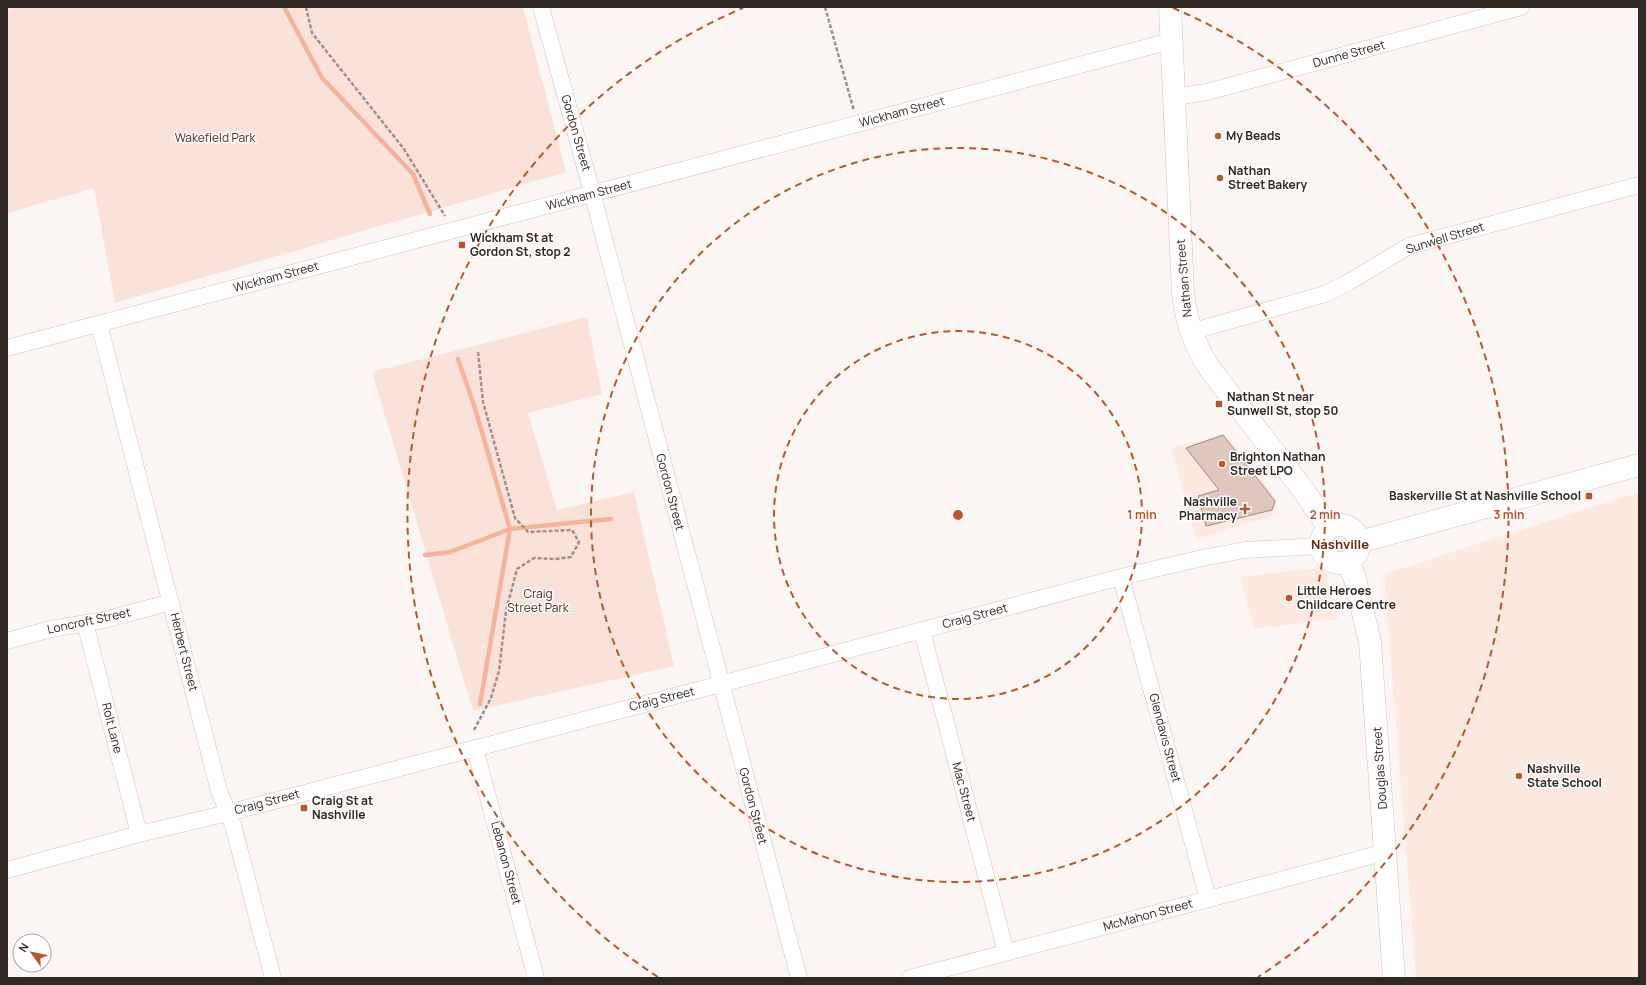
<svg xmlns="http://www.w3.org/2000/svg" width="1646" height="985" viewBox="0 0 1646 985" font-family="Manrope,sans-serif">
<rect width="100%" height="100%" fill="#fbf6f4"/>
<path fill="#fee9e1" d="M1226,434l51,66 -5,16 -76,23 -25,-91z
M1639,492v486h-223l-32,-404z
M1325,567l13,52 -84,10 -14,-52z"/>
<path fill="#fbe2d8" d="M7,7h516l43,165 -451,131 -21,-115 -87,25z
M587,317l15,77 -74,19 29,97 77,-18 40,174 -201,45 -101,-339z"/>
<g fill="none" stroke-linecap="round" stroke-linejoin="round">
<path stroke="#f5b39c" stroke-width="4.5" d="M284,7l38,71 91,96 17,40
M458,359l17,49 35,121 -30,175
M425,555l25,-3 60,-23 101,-10"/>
</g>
<path fill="#e1c6bd" stroke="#a1887f" d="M1223,435l52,66 -3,9 -66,16 -8,-30 21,-6 -33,-42z"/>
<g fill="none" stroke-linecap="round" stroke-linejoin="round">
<defs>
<path id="street" d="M541,7l49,178 209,793
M1175,97l32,-5 314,-85
M99,324l120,467 14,34 40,153
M1190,332l135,-38 24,-12 60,-36 230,-61
M7,348l1164,-307
M1121,577l87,322
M85,623l54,211
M922,631l84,321
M7,641l44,-12 53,-9 67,-18
M475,748l61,230
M7,870l132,-36 89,-21 493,-129 400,-107 81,-19 43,-8 75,-4
M910,978l476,-126"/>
<path id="secondary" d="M1170,7l13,286c3,28 11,52 27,76l91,118 28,41
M1321 544a19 19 0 1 1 38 0a19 19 0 1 1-38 0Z
M1359,542l280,-77
M1348,562l7,17 15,63 24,336"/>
</defs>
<use href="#street" stroke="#dabfb6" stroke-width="17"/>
<use href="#secondary" stroke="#dabfb6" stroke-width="23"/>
<path stroke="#99928f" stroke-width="2.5" stroke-dasharray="4 2" stroke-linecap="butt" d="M306,7l6,26 92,116 41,67
M825,7l29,104
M474,730l17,-32 8,-27 7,-60 11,-42 17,-11 21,1 16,-2 8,-15 -7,-12 -44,2 -13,-14 -32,-116 -5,-50"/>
<use href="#street" stroke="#fff" stroke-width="16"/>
<use href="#secondary" stroke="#fff" stroke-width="22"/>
</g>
<g fill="none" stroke="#bc552c" stroke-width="2" stroke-dasharray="7 5">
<circle cx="958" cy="515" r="184"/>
<circle cx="958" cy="515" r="367"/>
<path d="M658 977A551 551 0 0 1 743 8M1173 8A551 551 0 0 1 1258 977"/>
</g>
<g fill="#bc552c" stroke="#fff" stroke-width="1.5">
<circle cx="1218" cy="136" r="4"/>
<circle cx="1220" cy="178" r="4"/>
<rect x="458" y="241" width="8" height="8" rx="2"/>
<rect x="1215" y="400" width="8" height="8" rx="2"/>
<circle cx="1222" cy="464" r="4"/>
<rect x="1585" y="492" width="8" height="8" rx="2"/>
<path d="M1243 503h4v4h4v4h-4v4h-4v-4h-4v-4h4z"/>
<circle cx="1289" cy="598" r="4"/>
<circle cx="1519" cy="776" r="4"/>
<rect x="300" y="804" width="8" height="8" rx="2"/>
</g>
<g text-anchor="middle" stroke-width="3" stroke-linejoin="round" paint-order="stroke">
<g font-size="12" fill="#312723" stroke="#fff">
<text transform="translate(1349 54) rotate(-15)" y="4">Dunne Street</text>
<text transform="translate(902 112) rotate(-15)" y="4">Wickham Street</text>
<text transform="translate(576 133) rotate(74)" y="4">Gordon Street</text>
<text transform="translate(589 195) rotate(-15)" y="4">Wickham Street</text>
<text transform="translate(1445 238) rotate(-17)" y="4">Sunwell Street</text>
<text transform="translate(276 277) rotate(-15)" y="4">Wickham Street</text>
<text transform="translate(1184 278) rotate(-95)" y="4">Nathan Street</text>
<text transform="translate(670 492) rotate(75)" y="4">Gordon Street</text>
<text transform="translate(975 616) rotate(-15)" y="4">Craig Street</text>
<text transform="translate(89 621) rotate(-12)" y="4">Loncroft Street</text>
<text transform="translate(184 652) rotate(76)" y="4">Herbert Street</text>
<text transform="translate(662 699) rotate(-14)" y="4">Craig Street</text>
<text transform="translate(112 728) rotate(76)" y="4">Rolt Lane</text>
<text transform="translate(1165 738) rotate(75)" y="4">Glendavis Street</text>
<text transform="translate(1380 768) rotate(-94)" y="4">Douglas Street</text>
<text transform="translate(964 792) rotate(75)" y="4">Mac Street</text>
<text transform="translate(267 802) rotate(-15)" y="4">Craig Street</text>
<text transform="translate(753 806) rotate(75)" y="4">Gordon Street</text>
<text transform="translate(506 863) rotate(75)" y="4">Lebanon Street</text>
<text transform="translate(1148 915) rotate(-15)" y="4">McMahon Street</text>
</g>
<g font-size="12" font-weight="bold" fill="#312723" stroke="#fff" text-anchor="start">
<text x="1226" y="140">My Beads</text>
<text x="1228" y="175">Nathan<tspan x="1228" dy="14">Street Bakery</tspan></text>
<text x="470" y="242">Wickham St at<tspan x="470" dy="14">Gordon St, stop 2</tspan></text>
<text x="1227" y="401">Nathan St near<tspan x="1227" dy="14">Sunwell St, stop 50</tspan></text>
<text x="1230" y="461">Brighton Nathan<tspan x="1230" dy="14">Street LPO</tspan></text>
<text x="1581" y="500" text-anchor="end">Baskerville St at Nashville School</text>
<text x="1237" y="506" text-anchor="end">Nashville<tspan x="1237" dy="14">Pharmacy</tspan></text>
<text x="1297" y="595">Little Heroes<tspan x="1297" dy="14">Childcare Centre</tspan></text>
<text x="1527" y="773">Nashville<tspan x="1527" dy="14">State School</tspan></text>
<text x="312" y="805">Craig St at<tspan x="312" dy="14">Nashville</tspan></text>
</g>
<g font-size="12" fill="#582512" stroke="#fff">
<text x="215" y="142">Wakefield Park</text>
<text x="538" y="598">Craig<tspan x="538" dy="14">Street Park</tspan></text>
</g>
<g font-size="13" font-weight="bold" fill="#66260a" stroke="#fff">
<text x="1340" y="549">Nashville</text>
</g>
</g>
<circle cx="958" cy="515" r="6" fill="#bc552c" stroke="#fff" stroke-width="2"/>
<g font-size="12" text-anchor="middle" font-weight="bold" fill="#bc552c" stroke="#fff" stroke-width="3" stroke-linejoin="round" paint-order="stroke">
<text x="1142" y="519">1 min</text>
<text x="1325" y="519">2 min</text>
<text x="1509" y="519">3 min</text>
</g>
<rect width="1646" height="985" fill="none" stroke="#312723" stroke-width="16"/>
<g transform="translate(32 953) rotate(303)"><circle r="19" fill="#ffffff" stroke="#ada9a7"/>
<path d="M0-3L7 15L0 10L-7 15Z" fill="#bc552c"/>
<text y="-6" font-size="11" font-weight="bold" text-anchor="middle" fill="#312723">N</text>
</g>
</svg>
